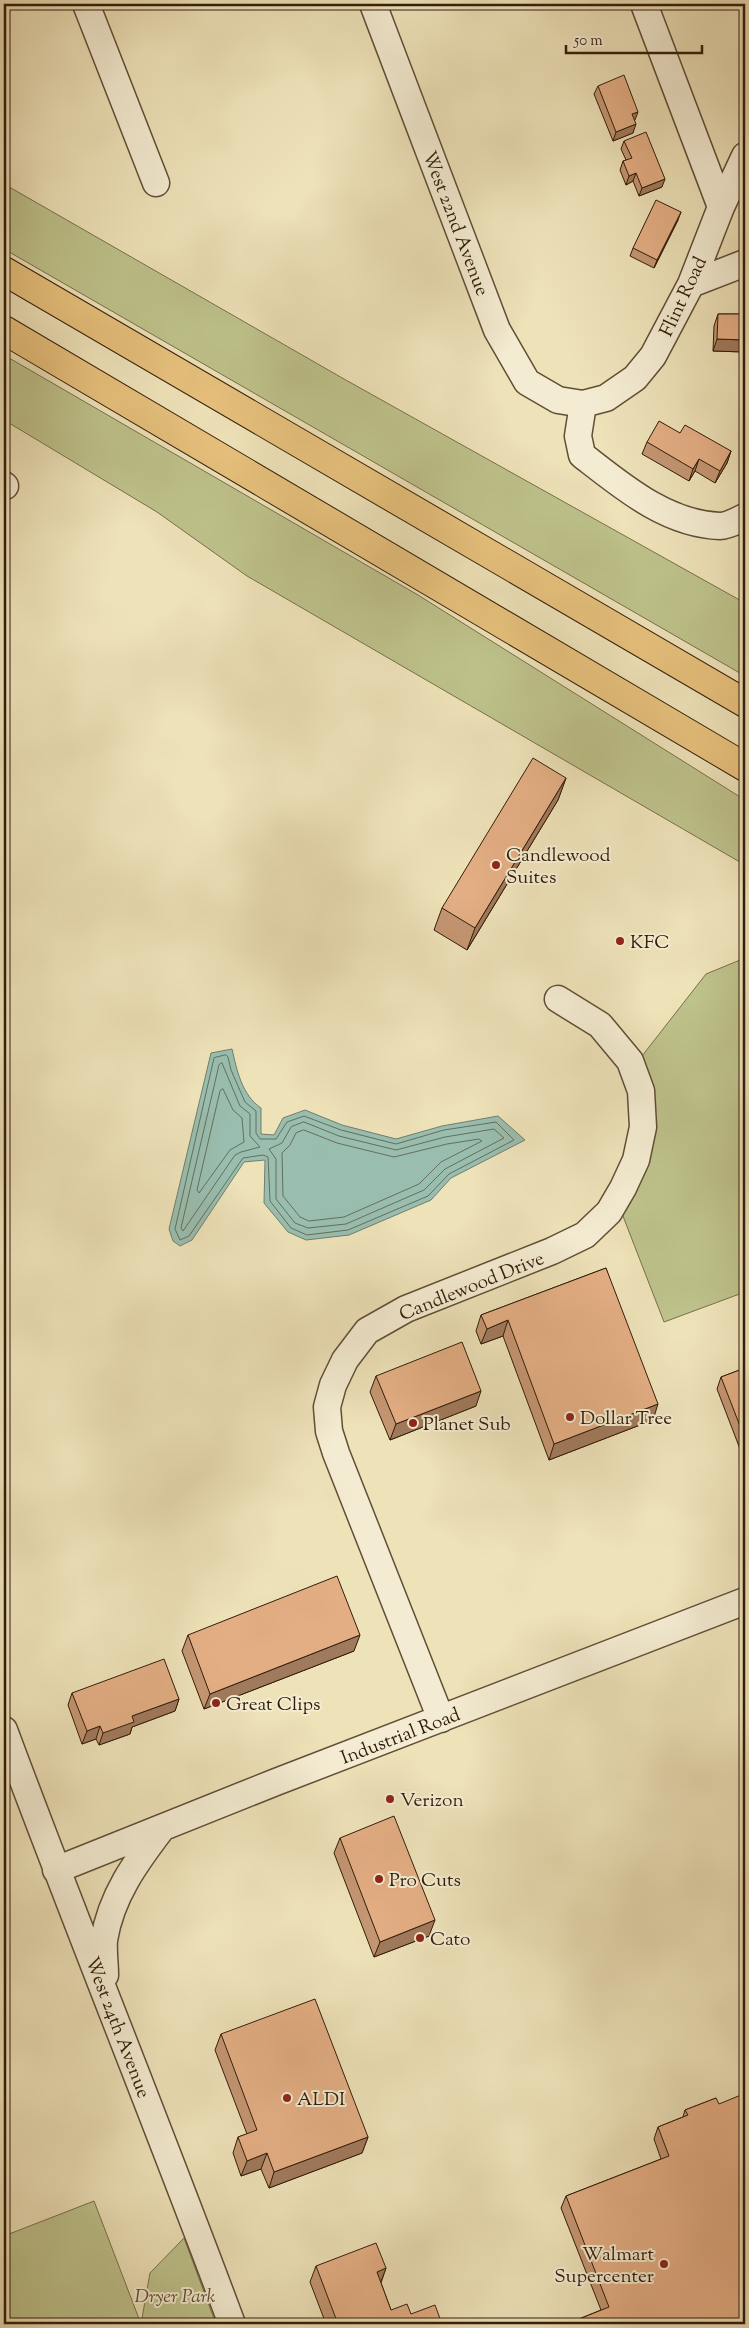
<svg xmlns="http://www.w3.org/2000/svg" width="749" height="2328" viewBox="0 0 749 2328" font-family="'Sorts Mill Goudy',serif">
<rect width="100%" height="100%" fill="#eee2b9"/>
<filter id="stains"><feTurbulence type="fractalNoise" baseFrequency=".004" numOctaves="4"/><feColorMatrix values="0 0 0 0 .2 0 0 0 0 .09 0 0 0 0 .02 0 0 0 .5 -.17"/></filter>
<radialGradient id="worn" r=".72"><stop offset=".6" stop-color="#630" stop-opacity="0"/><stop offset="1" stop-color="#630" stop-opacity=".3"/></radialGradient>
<path fill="#bec28b" stroke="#78704a" d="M4,184l340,195 401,224v73l-741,-427z
M4,355l414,240 327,205v65l-498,-289 -90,-64 -153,-92z
M745,958v334l-81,30 -43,-111 21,-155 64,-82z
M94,2201l47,123h-137v-88z
M184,2238l32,86h-75l9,-51z"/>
<path fill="#99beaf" stroke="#707e6d" d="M232,1049c5,22 10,46 29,59v26l13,1 9,-17 22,-8 37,15 54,14 46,-13 56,-10 27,24 -74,38 -20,22 -82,35 -43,5 -18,-8 -24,-29 1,-43 -21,2 -52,78 -12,6 -7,-5 -4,-12 42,-176z"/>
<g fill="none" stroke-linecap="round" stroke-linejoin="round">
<path stroke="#666e5c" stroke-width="1" d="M226,1055l2,2 3,13 14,32 11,9v22l4,6h16l11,-17 17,-6 37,14 55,14 48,-14 52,-8 18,18 -65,34 -21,22 -80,34 -41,5 -16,-7 -21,-27 -2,-44 -5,-2 -20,3 -54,78 -9,4 -5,-11 39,-171z
M222,1063l18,43 10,8v22l10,11 -19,5 -6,3 -52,76 -2,-3 38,-163z
M223,1089l10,21 9,8 2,24 -14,8 -31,43 -2,-3 23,-99z
M304,1122l35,14 57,14 49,-13 49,-8 10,9 -59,31 -21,21 -78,34 -38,4 -13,-5 -19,-24v-40l-7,-10 13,-6 9,-16z
M304,1130l33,13 57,14 53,-13 32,-5 3,2 -41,21 -22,22 -75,33 -35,4 -9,-4 -17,-21 -1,-43 8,-8 6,-12z"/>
<defs>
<path id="minor" d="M86,4l70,179
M373,4l124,326 30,52 31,18 25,4 23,-6 29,-20 18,-22 38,-72 30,-77 24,-51
M644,4l77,203
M691,284l54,-21
M583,404l-5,32 4,19c40,31 84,69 138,71 8,0 18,-6 25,-9
M4,485l1,1
M441,1719l-105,-266 -7,-22 -2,-24 6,-22 12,-25 22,-29 39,-22 146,-58 33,-16 24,-23 14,-24 13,-28 7,-33 -2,-36 -11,-30 -30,-36 -42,-26
M4,1730c74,199 154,395 228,594
M56,1870l220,-88 469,-181
M105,1975c0,-11 -2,-24 -1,-35 7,-44 32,-78 58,-112"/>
<path id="highway" d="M4,271l741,432
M4,330l741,437"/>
</defs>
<use href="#minor" stroke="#614e36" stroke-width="29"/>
<use href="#highway" stroke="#321d0a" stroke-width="30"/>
<use href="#minor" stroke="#f4ecd2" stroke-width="26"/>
<use href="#highway" stroke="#e7c17c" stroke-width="28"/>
</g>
<path fill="#c49672" stroke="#321d0a" d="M598,86l37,34h-1l-1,13 -20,8 -19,-47z
M624,141l38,46 -23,9 -6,-15 -7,4 -6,-15 3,-9 3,-1 -5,-11z
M678,220l-24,48 -24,-12 3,-8z
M718,314h27v38l-32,-1 1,-25z
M680,433l51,18 -4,12 -12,20 -20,-12 -6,10 -47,-27 5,-12z
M566,778l-8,22 -91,150 -33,-20 8,-22z
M606,1268l47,152 -104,40 -46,-124 -22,8 -5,-13 5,-16z
M745,1368v94l-28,-73 4,-12z
M376,1376l100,30 -86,34 -20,-48z
M188,1635l166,16 -150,58 -22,-58z
M72,1693l107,6 -4,12 -43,16 -2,7 -31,11 -3,-6 -14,5 -14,-39z
M340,1838l89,98 -55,21 -40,-104z
M221,2034l147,103 -6,16 -93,35 -8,-19 -20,7 -8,-23 5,-16 9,-3 -32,-84z
M716,2098l29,226h-168l2,-5 22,-9 -40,-102 5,-12 95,-37 -7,-20 4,-12 25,-10 2,-7z
M316,2266l70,2 -5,15 10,27 20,4 31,10h-116l-16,-42z"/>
<path fill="#a07a5c" stroke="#321d0a" d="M638,112l-3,8 -6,2 3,-8z
M636,124l-3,9 -20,8 3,-9z
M636,173l-3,8 -7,4 3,-9z
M665,179l-3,8 -23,9 3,-8z
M681,212l-3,8 -24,48 3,-8z
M717,339l28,1v12l-32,-1z
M731,451l-4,12 -12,20 5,-12z
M699,459l-4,12 -6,10 4,-12z
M566,778l-8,22 -91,150 8,-22z
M508,1320l-5,16 -22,8 6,-15z
M481,1391l-5,15 -86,34 6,-16z
M658,1404l-5,16 -104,40 5,-16z
M360,1635l-6,16 -150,58 6,-15z
M179,1699l-4,12 -43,16 -2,7 -31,11 4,-12 29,-17z
M100,1726l-4,13 -14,5 5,-13z
M435,1920l-6,16 -55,21 6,-15z
M368,2137l-6,16 -93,35 5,-16z
M267,2153l-6,16 -20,7 6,-15z
M386,2268l-6,16 -3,-12z"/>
<path fill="#e4ae84" stroke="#321d0a" d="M624,75l14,37 -6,2 4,10 -20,8 -18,-46z
M646,132l19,47 -23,9 -6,-15 -7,3 -6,-15 9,-3 -8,-17z
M656,200l25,12 -24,48 -24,-12z
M718,314h27v26l-28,-1z
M659,421l21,12 5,-8 46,26 -11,20 -21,-12 -6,10 -46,-27z
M533,758l33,20 -91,150 -33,-20z
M606,1268l52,136 -104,40 -46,-124 -21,9 -6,-14z
M462,1342l19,49 -85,33 -20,-48z
M745,1368v71l-24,-62z
M337,1576l23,59 -150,59 -22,-59z
M164,1659l15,40 -47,17 2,6 -31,11 -3,-7 -13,5 -15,-38z
M394,1816l41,104 -55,22 -40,-104z
M315,1999l53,138 -94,35 -7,-19 -20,8 -9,-24 19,-7 -36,-96z
M741,2095l4,10v219h-164l-2,-5 30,-12 -43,-111 103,-40 -11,-29 30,-12 -3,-5 31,-12 3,6z
M376,2243l10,25 -9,4 14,38 16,-6 4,10 24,-9 7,19h-104l-22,-58z"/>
<g fill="#8f2418" stroke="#f4ecd2" stroke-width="2">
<circle cx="496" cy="865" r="5"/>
<circle cx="620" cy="941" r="5"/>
<circle cx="570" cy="1417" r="5"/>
<circle cx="413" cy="1423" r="5"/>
<circle cx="216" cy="1703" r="5"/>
<circle cx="390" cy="1799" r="5"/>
<circle cx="379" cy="1879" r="5"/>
<circle cx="420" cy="1938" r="5"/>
<circle cx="287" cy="2098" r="5"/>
<circle cx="664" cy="2264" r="5"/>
</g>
<g text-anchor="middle" stroke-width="4" stroke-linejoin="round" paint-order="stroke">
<g font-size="19" fill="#321d0a" stroke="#f4ecd2">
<text transform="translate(457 223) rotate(69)" y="7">West 22nd Avenue</text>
<text transform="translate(682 296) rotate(-65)" y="7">Flint Road</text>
<text transform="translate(471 1285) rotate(-22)" y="7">Candlewood Drive</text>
<text transform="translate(400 1735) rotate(-21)" y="7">Industrial Road</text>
<text transform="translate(119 2027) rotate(69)" y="7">West 24th Avenue</text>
</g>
<g font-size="19" fill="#321d0a" stroke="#f4ecd2" text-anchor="start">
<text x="506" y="861">Candlewood<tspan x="506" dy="22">Suites</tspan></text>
<text x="630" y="948">KFC</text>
<text x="580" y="1424">Dollar Tree</text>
<text x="423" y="1430">Planet Sub</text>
<text x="226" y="1710">Great Clips</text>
<text x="400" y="1806">Verizon</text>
<text x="389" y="1886">Pro Cuts</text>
<text x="430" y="1945">Cato</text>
<text x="297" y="2105">ALDI</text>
<text x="654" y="2260" text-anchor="end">Walmart<tspan x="654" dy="22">Supercenter</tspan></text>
</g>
<g font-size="19" font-style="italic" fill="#5c4f31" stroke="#f4ecd2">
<text x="175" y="2302">Dryer Park</text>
</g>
</g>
<rect width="749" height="2328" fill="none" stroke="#eee2b9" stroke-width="20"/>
<rect x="5" y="5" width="739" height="2318" fill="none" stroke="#321d0a" stroke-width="2.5"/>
<rect x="10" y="10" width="729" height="2308" fill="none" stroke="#321d0a"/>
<path d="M566 45v8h136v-8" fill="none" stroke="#321d0a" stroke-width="2.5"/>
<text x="574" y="45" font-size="15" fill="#321d0a" stroke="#f4ecd2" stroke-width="4" paint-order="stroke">50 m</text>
<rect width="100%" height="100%" filter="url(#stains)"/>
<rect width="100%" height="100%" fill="url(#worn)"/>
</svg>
